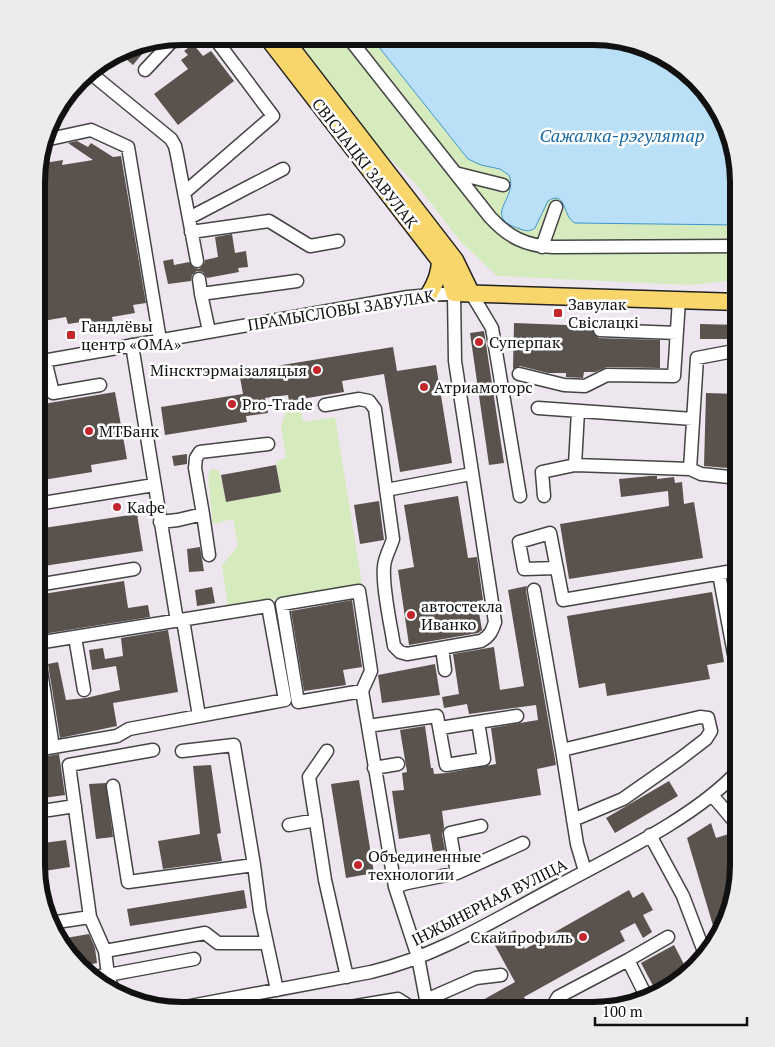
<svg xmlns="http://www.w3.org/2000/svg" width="775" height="1047" viewBox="0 0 775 1047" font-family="'PT Serif',serif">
<rect width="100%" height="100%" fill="#fffdf5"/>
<path fill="#eee6ef" d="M182,36l430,2 69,28 43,51 15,65 -1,693 -24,71 -56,50 -65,15 -430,-1 -62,-24 -50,-56 -15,-65 2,-702 18,-54 30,-37 49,-28z"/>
<path fill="#d5ebbd" d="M290,37l322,1 69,28 43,51 15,65v98l-51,5 -191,-9 -36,-34 -46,-59 -45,-44z
M300,399l3,23 32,-5 27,167 -134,23 -6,-42 16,-19 -5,-27 -20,5 -5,-47 2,-7 4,-1 5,2 7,31 55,-10 -5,-27 1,-4 9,-3 -5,-31 8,-26z"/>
<path fill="#b9e0f7" stroke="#3f96cf" d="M371,37l241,1 69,28 43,51 15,65v43l-164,-2c-13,-6 -8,-34 -27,-22l-13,27c-5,4 -9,3 -15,1 -40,-13 -1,-30 -11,-54l-9,-6 -19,-4 -13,-6z"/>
<path fill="#5a524d" d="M153,41l-20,24 -14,-12 16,-9z
M193,44l10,12 8,-5 23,30 -56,44 -24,-31 34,-25 -7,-9 7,-5 -4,-4z
M77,141l11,6 3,-4 22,14 8,-1 25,147 -13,2 2,8 -23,4 1,5 -31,5 -1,-5 -13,2 -2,-7 -23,4 -6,-38 1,-119 25,-4 -1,5 31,-5 -25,-17z
M232,234l3,19 11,-2 2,16 -10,1 1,4 -32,6 -4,-6 -6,-1 -5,4 -1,6 -23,3 -5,-23 10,-2 1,6 15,-3 5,6 5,1 5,-5 1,-4 13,-3 -3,-20z
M514,323l79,3v7l6,5 61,2v28l-53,-1 -12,5h-11l-1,6 -17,-1v-4h-18l-28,-7 -7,3z
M700,324l39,1v14h-39z
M484,331l20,132 -15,2 -19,-132z
M393,347l4,24 39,-6 16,98 -52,9 -16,-98 -42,7 2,11 -55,9 -1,-6 -23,3 3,15 -22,3 1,6 -82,13 -4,-28 82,-13 -4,-22z
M115,392l12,67 -36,6 1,7 -55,9v-76z
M706,393l33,1v75l-35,-3z
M187,454v10l-13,2 -2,-10z
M276,465l5,27 -55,10 -5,-27z
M650,476h7v3l17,-2 1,6 7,-1 2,22 10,-2 9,56 -134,21 -9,-55 109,-18 -1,-15 -47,6 -2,-18z
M458,496l10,62 9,-1 6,43 -6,1 5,29 -4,3 -69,12 -11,-75 16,-3 -10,-62z
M379,501l5,39 -24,4 -6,-39z
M739,509v27l-5,1 -4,-27z
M137,514l6,37 -106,16v-38z
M200,547l4,24 -15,1 -2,-23z
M124,581l4,27 20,-3 2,12 -113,18v-40z
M527,586l-1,5 30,174 -19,4 4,26 -99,16 2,16 -2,7 3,16 -12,2 -3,-18 -31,5 -7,-48 12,-1 -2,-17 5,-1 -7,-42 25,-4 6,42h2l1,6 13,-1 49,-9 -5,-36 47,-8 -2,-15 -67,9 -2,-10 -23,4 -2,-11 17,-3 -6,-40 41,-7 6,43 24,-4 -16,-96z
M212,587l3,16 -18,3 -2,-16z
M712,592l12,70 -17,3 3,14 -103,17 -2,-13 -26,5 -12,-72z
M352,600l10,67 -19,3 3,15 -42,6 -13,-80z
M168,630l10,62 -65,11 4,23 -57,12 -12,-74 10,-2 8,38 20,-2 34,-8 -4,-24 -24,4 -3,-20 14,-2 2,11 18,-3 -2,-18z
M435,664l5,31 -58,8 -4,-28z
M37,695l4,30 -4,1z
M59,754l6,41 -29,4v-41z
M211,765l10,68 -4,1 5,27 -59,8 -5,-28 42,-7 -7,-68z
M359,780l15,93 -28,5 -15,-94z
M669,781l9,15 -63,37 -9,-15z
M106,783l7,54 -17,2 -7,-55z
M711,823l5,15 22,-7v44l-21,64 -30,-101z
M66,840l4,27 -32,5 -2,-28z
M244,890l3,18 -117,18 -3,-17z
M629,890l4,8 10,-6 10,18 -10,5 9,17 -9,6 -8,-15 -15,8 5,10 -101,56 7,14 -66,-1 50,-28 -22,-40 22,-12 10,19z
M89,934l6,14 2,15 -14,3 -23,-27z
M674,945l13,25 -29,25 -17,-32z"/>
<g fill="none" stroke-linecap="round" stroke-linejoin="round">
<defs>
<path id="minor" d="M348,37l142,180c18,20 36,29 63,30l186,-1
M145,70l31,-33
M88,71l83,68 4,7 2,9 20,106
M45,140l46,-10 37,17 32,193
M455,173l48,12
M184,193l89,-77 -60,-80
M189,218l94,-49
M191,232l78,-11 41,25 28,-5
M542,247l14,-40
M199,279l2,15
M471,293l21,35 28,168
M600,330l77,3
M209,331l-8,-37 96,-13
M132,345l45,276
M45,360l8,33 47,-8
M37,362l371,-65 46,-4 1,68 40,261c-3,9 -5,14 -14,19l-74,13 -7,-2 -6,-6c-3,-20 -14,-68 -9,-85 2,-8 6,-15 8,-22l-18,-130 -6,-8 -10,-2 -34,6
M519,374l45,11 21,1 22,-11 67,1 5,-76
M538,408l155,11
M578,411l-3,54 115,4
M739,478l-38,-4 -11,-5 7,-111 42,-8
M386,490l85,-16
M544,496l-2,-24 33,-7
M37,504l117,-19
M203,514l6,41
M160,522l18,-2 25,-6 -8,-46 1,-10 4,-6 68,-8
M557,568l-33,1 -5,-27 31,-9 13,67 176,-30
M719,574l15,80
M37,585l97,-16
M534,590l28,160
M183,620l16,96
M75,637l9,53
M37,646l16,101
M442,648l3,22
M362,691l-64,11 -16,-98 77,-13 12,80 -9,20 6,35
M478,722l39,-6
M36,750l81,-14 12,-7 156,-29 -17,-94 -231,37
M153,750l-84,15 21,152 15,34 3,24 86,-16
M182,751l52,-6 20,120
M327,751l-18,26 16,103 22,97
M374,768l24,-4
M113,786l15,96 126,-17 6,46 17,79
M712,795l22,26 4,-1
M49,810l26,-4
M573,820l50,-21 57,-40 26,-20 5,-8 -3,-13 -8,-1 -138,33 15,94 8,27
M289,825l27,-5
M650,835l33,61 22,58
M457,873l-7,-40 31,-7
M395,887l12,-4 50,-10 66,-30
M50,923l40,-6
M105,951l100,-18 13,10h49
M628,960l19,38
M93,977l15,-2 5,16
M242,997l1,13
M426,1000l50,-22 25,-3
M169,1010l202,-38c68,-16 128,-55 189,-87 57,-31 134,-67 178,-114
M332,1010l66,-11 8,5 1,6
M428,1010l-10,-53 -23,-70 -27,-161 69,-10 9,49 38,-6 -6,-37 -38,6
M557,1011l-2,-9 3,-5 70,-37 40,-23"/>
<path id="major" d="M267,37l180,233 7,23 285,9
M283,37l172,223 16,33
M429,294c7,-11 11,-21 11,-34"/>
</defs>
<use href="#minor" stroke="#444" stroke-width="15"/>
<use href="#major" stroke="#222" stroke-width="19"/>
<use href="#minor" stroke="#fff" stroke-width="12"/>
<use href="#major" stroke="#f9d66b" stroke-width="16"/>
</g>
<g fill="#c4262e" stroke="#fff" stroke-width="2">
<rect x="553" y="308" width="10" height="10" rx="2.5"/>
<rect x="66" y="330" width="10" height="10" rx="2.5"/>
<circle cx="479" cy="342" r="5"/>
<circle cx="317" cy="370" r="5"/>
<circle cx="424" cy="387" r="5"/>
<circle cx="232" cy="404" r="5"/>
<circle cx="89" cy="431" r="5"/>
<circle cx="117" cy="507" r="5"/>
<circle cx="411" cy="615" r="5"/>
<circle cx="358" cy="865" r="5"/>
<circle cx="583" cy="937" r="5"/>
</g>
<g text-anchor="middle" stroke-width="5" stroke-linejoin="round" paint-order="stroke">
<g font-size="16" fill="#111" stroke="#fff">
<text transform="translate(365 163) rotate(52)" y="6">СВІСЛАЦКІ ЗАВУЛАК</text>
<text transform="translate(341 310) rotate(-9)" y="6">ПРАМЫСЛОВЫ ЗАВУЛАК</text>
<text transform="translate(489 902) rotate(-27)" y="6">ІНЖЫНЕРНАЯ ВУЛІЦА</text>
</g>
<g font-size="16" fill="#111" stroke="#fff" text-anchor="start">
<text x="568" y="310">Завулак<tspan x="568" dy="18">Свіслацкі</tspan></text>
<text x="81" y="332">Гандлёвы<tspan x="81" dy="18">центр «ОМА»</tspan></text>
<text x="489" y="348">Суперпак</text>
<text x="307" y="376" text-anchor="end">Мінсктэрмаізаляцыя</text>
<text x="434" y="393">Атриамоторс</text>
<text x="242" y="410">Pro-Trade</text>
<text x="99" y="437">МТБанк</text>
<text x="127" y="513">Кафе</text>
<text x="421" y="612">автостекла<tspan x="421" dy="18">Иванко</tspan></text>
<text x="368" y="862">Объединенные<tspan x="368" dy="18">технологии</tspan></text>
<text x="573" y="943" text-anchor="end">Скайпрофиль</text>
</g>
<g font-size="18" font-style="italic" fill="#1768a6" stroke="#fff">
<text x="622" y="142">Сажалка-рэгулятар</text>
</g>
</g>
<path d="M0 0H775V1047H0ZM182 45H593A137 137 0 0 1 730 182V865A137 137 0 0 1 593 1002H182A137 137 0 0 1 45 865V182A137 137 0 0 1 182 45Z" fill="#ececec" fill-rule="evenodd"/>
<path fill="none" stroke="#111" stroke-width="6" d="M182 45H593A137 137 0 0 1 730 182V865A137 137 0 0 1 593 1002H182A137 137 0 0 1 45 865V182A137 137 0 0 1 182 45Z"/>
<path d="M595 1017v8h152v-8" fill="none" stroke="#111111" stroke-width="2.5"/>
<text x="602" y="1017" font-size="15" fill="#111111" stroke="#ffffff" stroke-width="4" paint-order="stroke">100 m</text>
</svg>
